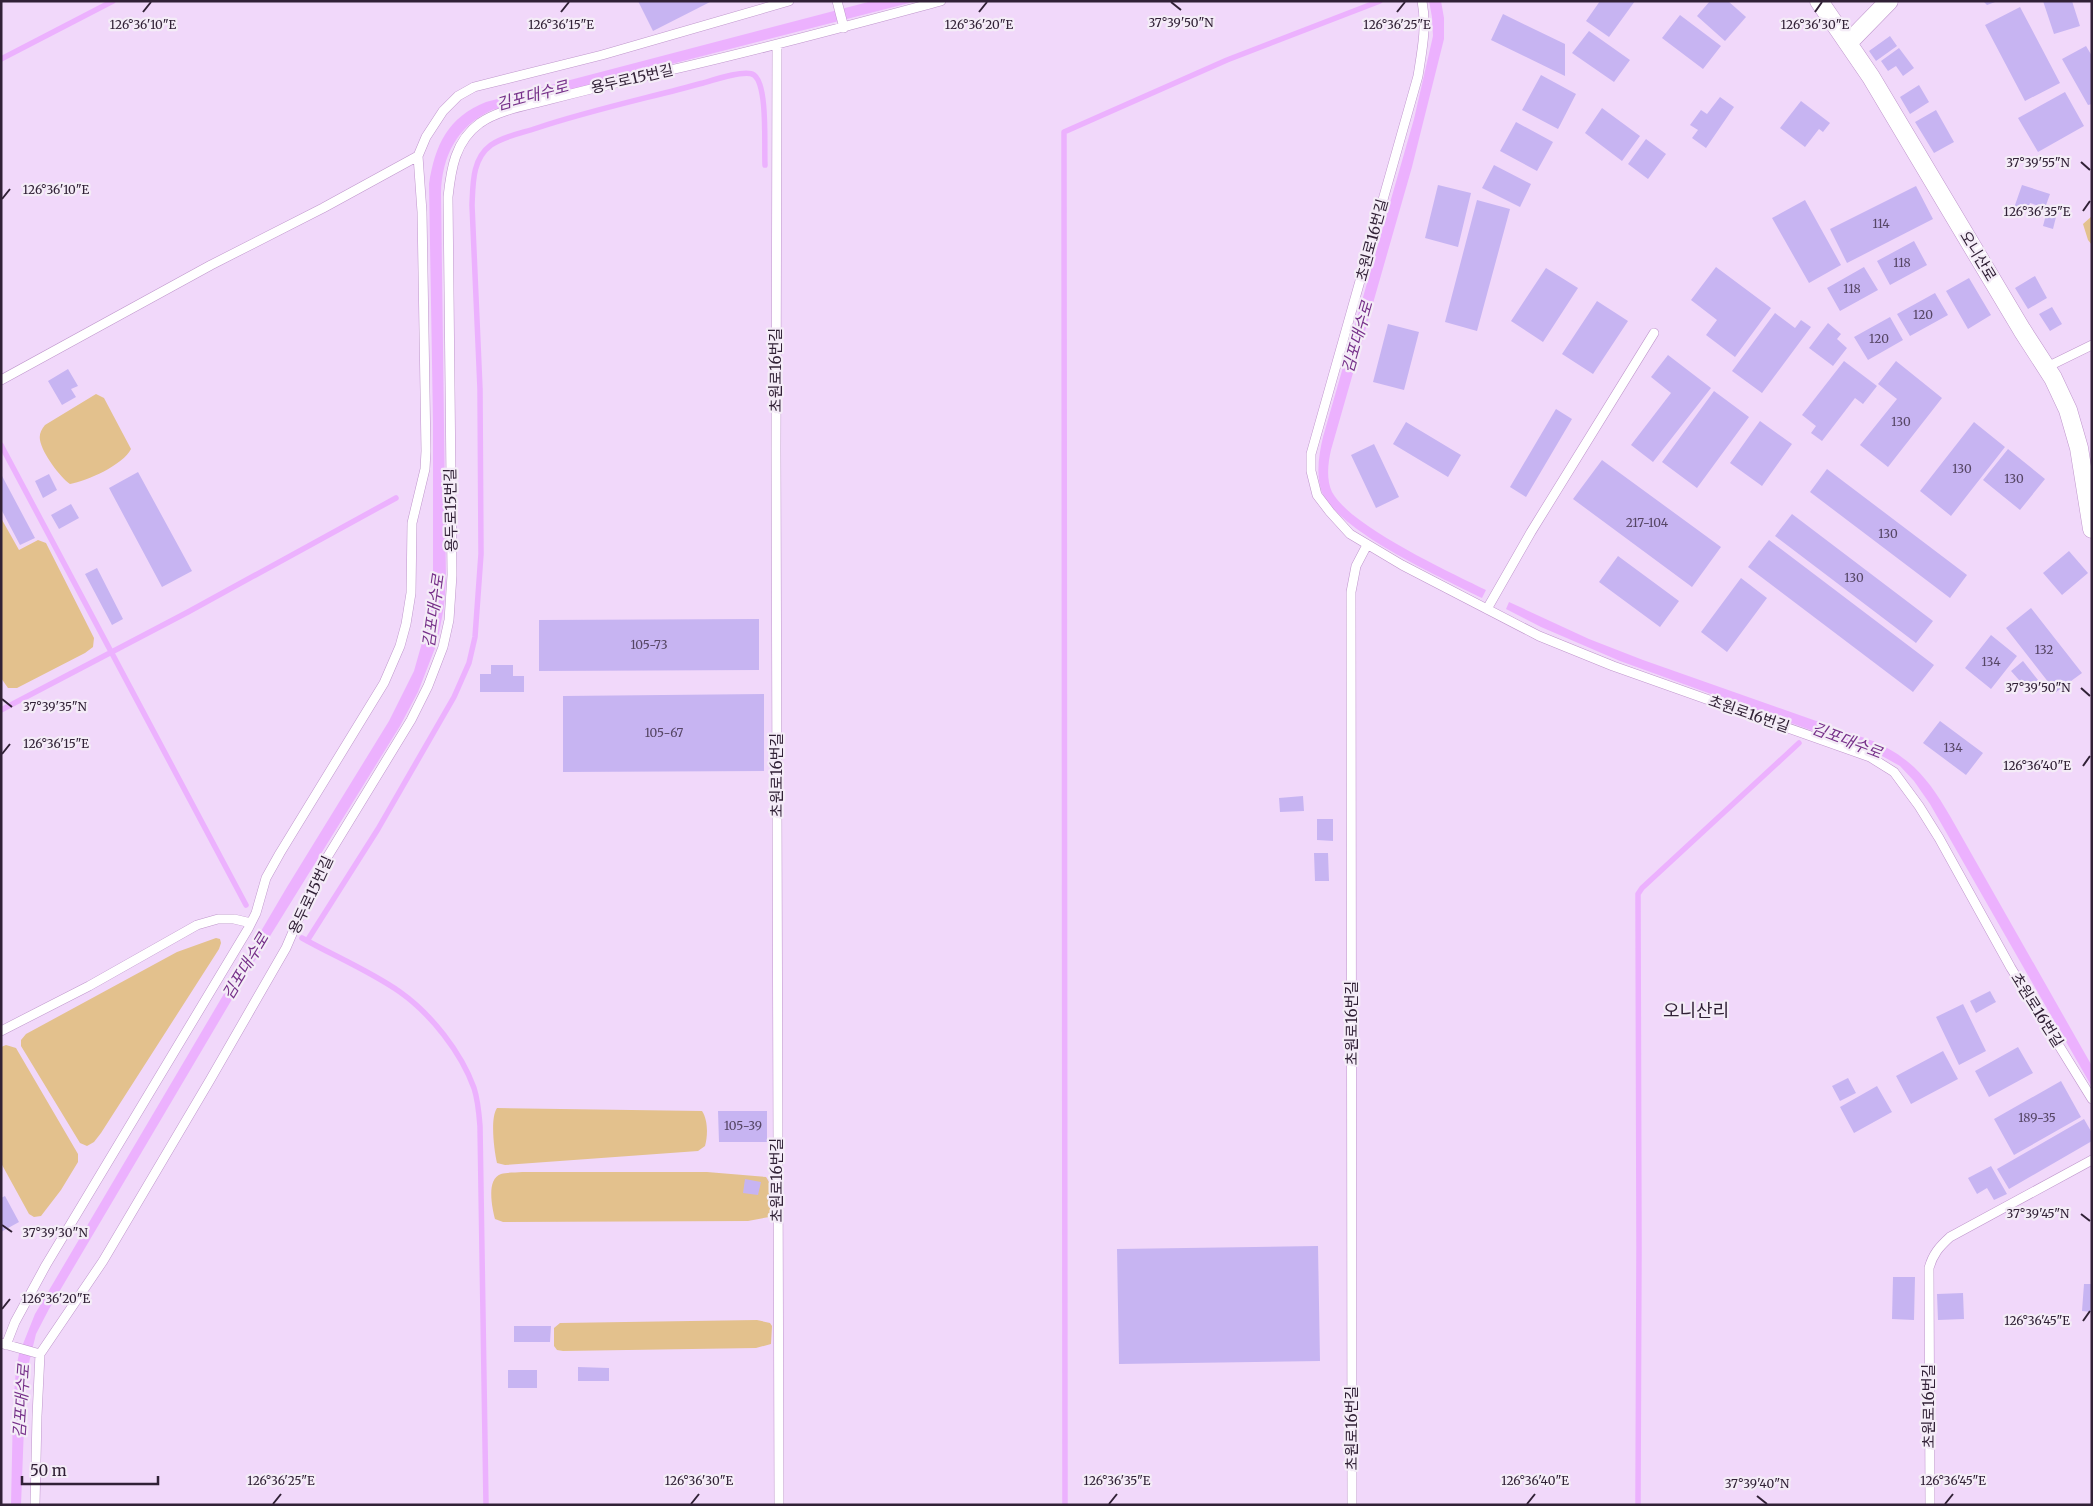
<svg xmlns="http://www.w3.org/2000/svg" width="2093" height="1506" viewBox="0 0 2093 1506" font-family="Merriweather,'Noto Sans KR',serif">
<rect width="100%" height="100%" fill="#f1d8fa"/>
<path fill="#e3c18d" d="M2092,216v29l-4,-5 -5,-16z
M96,394l8,4 27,51c-8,16 -44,32 -61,35 -10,-7 -28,-31 -30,-44 -1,-6 1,-10 5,-15z
M1,518l18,32 19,-10 8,3 48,95 -1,9 -8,6 -68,35h-9l-7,-10z
M216,938l4,1 1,4 -2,6 -118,184 -7,9 -7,4 -7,-3 -59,-97v-6l5,-6 151,-82z
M6,1045l10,3 62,106v8l-17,28 -20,26 -7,1 -5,-3 -28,-51v-116z
M497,1108l205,3c6,9 6,24 3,35l-7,5 -193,14 -8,-2c-3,-13 -7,-45 0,-55z
M522,1172h185l59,5c8,11 6,27 3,40l-21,4 -245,1 -8,-3c-3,-12 -9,-40 6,-45 6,-2 15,-1 21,-2z
M757,1320l13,3 2,3 -1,18 -15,4 -193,3 -6,-1 -3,-4v-18l6,-5z"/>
<path fill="#ecb1fe" d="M872,1h45l-425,109c-35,16 -50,46 -51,83l5,387 -2,27 -7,36 -19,49 -18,34 -146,236 -205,347 -13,25 -10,41 -5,130h-10l2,-96 3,-40 3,-15 16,-40 252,-427 102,-166 25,-50 15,-53 4,-43v-153l-4,-238c6,-39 19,-67 57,-82z
M1429,1h12l3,17v21l-32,128 -81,283c-3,13 -5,29 1,42 18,34 117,80 154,98l-4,8c-38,-19 -147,-68 -161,-108 -5,-17 -2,-36 2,-53l91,-318 19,-83 -1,-19z
M1509,602l80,37 54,21 230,81c39,17 56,39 77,75l142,250v21l-162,-283 -16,-23 -14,-15 -18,-10 -262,-95 -79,-34 -35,-18z"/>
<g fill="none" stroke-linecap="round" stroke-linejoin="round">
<path stroke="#ecb1fe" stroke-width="5.5" d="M1,59l112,-58
M1,445l245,460
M1,710l187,-98 208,-114
M302,938c32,18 68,33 98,54 31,22 61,60 74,96 4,12 5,25 6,38l6,379
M307,941l71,-112 76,-132 15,-34 6,-26 6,-83 -1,-165 -8,-184c1,-21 0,-46 19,-60 13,-9 31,-12 46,-17 54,-18 111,-30 166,-45 10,-3 43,-14 51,-8 14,10 10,72 11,90
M1065,1505l-1,-1373 163,-72 153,-59
M1638,1505l1,-257 -1,-354 4,-6 157,-145"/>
</g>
<path fill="#c7b4f2" d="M638,1h74l-59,30z
M1600,1h35l-26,36 -23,-16z
M1710,1h18l18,16 -21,24 -28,-25z
M1983,1h15l-11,4z
M2043,1h29l8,25 -26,8z
M2020,7l40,76 -35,18 -40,-76z
M1503,14l62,30v32l-74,-36z
M1680,15l41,31 -18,23 -41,-31z
M1589,31l41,29 -16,22 -42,-29z
M1890,36l7,10 -21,15 -7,-10z
M2086,46l6,10v48l-4,1 -26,-46z
M1899,48l15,20 -11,8 -7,-10 -8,5 -7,-10z
M1541,75l35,19 -18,35 -36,-19z
M1919,85l10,17 -19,12 -10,-17z
M2065,92l19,34 -46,26 -20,-34z
M1720,97l14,10 -28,41 -14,-10 6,-8 -8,-5 11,-15 6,4z
M1801,101l29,22 -7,9 -4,-3 -14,18 -25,-19z
M1602,108l38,28 -18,25 -37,-28z
M1936,110l18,32 -20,11 -19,-31z
M1516,122l37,20 -16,29 -37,-20z
M1646,139l20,15 -18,25 -20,-15z
M1494,165l37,19 -11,23 -38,-19z
M1438,185l33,8 -13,54 -33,-9z
M2022,185l28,9 -5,14 -15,-5 -3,9 -13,-4z
M1916,186l17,33 -86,44 -17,-34z
M1477,200l33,9 -33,122 -32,-9z
M1805,200l36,65 -32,18 -37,-65z
M2048,207l10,2 -5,20 -10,-3z
M1914,241l13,24 -37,20 -13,-24z
M1716,267l55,41 -36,49 -29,-22 11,-15 -26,-20z
M1864,267l14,23 -38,21 -13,-23z
M1546,268l32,20 -35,54 -32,-21z
M2035,276l12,22 -19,11 -13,-21z
M1969,278l22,37 -23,14 -22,-38z
M1935,293l13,22 -38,21 -13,-22z
M1597,301l31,20 -35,53 -31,-20z
M2052,307l10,17 -12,7 -11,-17z
M1775,313l20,15 6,-8 10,7 -49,66 -30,-22z
M1890,317l13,23 -35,20 -14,-23z
M1828,323l13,11 -4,5 10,9 -14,18 -24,-18z
M1388,324l31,8 -15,58 -31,-8z
M1668,355l43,33 -58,74 -22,-17 40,-52 -20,-16z
M1844,361l33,25 -14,18 -8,-6 -33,43 -11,-8 5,-7 -14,-11z
M1896,361l46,37 -54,69 -28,-22 37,-46 -19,-15z
M68,369l10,17 -7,3 5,8 -14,8 -14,-24z
M1714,391l35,26 -52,71 -35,-26z
M1556,409l16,10 -46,78 -16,-10z
M1760,421l32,23 -30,42 -32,-23z
M1406,422l55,33 -13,22 -55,-33z
M1974,422l31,25 -54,69 -31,-25z
M1374,444l25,53 -23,11 -25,-53z
M2008,449l37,30 -25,31 -37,-30z
M1602,460l119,87 -29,40 -119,-88z
M1827,469l140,106 -17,23 -140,-106z
M138,472l54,99 -30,16 -53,-99z
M1,474l34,64 -15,7 -19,-36z
M49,474l8,16 -14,8 -8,-17z
M71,504l8,14 -20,11 -8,-14z
M1792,514l141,107 -17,22 -141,-107z
M1769,540l165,125 -21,27 -165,-125z
M2069,551l19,22 -26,22 -19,-22z
M1618,556l61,45 -19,26 -61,-45z
M97,568l26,51 -11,6 -27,-51z
M1741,578l26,20 -40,54 -26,-20z
M2031,608l51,65 -26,19 -50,-64z
M759,619v51l-220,1v-51z
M1991,635l26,21 -26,33 -26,-21z
M2023,661l15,19 -11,9 -16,-18z
M491,665h22v11h11v16h-44v-18h11z
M764,694v77l-201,1v-76z
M1940,721l43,32 -17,22 -43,-32z
M1303,796l1,15 -24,1 -1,-14z
M1317,819h16v22l-16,-1z
M1314,853h14l1,28h-14z
M1990,991l6,11 -20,11 -6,-12z
M1963,1004l23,47 -27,14 -23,-48z
M2018,1047l15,26 -44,24 -14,-26z
M1943,1051l15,28 -47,25 -15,-28z
M1848,1078l8,15 -16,8 -8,-15z
M2061,1081l20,36 -67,38 -20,-36z
M1877,1086l15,26 -38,21 -14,-26z
M718,1111h49v31h-48z
M2084,1119l8,14v8l-83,48 -12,-20z
M1991,1166l16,28 -13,6 -7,-12 -10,6 -9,-16z
M745,1179l16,3 -3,13 -15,-2z
M5,1196l14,26 -18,10v-34z
M1318,1246l2,115 -201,3 -2,-115z
M1893,1277h22l-1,43 -22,-1z
M2084,1284h8v28l-10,-1z
M1963,1293l1,26 -26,1 -1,-26z
M514,1326h37l-1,16h-36z
M578,1367l31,1v13h-31z
M508,1370h29v18h-29z"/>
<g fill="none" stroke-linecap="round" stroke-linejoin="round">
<defs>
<path id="lane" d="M837,1l7,27
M1422,1c5,26 0,49 -4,75l-107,378v17l6,24 13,17 20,22 52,31 137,71 74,30 257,91 24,15 25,34 20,32 72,130 81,131
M777,45l-1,404 3,1056
M2047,367l45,-22
M1,380l210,-115 112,-57 95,-52
M1487,609l44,-77 123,-199
M1,1031l88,-45 108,-61 21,-6h16l17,4
M1,1343l39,11 -3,62 -2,89
M6,1345l9,-23 31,-57 202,-336 8,-16 10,-35 14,-25 104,-170 16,-37 6,-22 5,-31 1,-70 13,-54 1,-18 -4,-239 -4,-56 8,-19 17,-26 15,-15 16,-9 128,-32 187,-54
M40,1354l63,-93 107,-181 76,-132 34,-79 91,-149 17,-34 15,-39 6,-27 3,-45 -4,-378c3,-28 7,-56 32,-74 19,-13 45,-17 68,-23 38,-10 75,-19 114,-28 94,-21 186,-46 279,-71
M1352,1505l-1,-913 5,-26 11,-21
M1930,1505l-1,-237c4,-14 10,-21 21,-31l142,-77"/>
<path id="street" d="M1819,1l52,76 151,253 31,48 15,32 11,38 13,81
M1849,42l40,-41"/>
</defs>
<use href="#lane" stroke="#bf96cc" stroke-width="10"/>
<use href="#street" stroke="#bf96cc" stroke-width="19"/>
<use href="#lane" stroke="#fff" stroke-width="9"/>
<use href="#street" stroke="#fff" stroke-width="18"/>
</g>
<path fill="none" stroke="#312136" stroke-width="2" d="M1171,2l10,8M143,12l8,-10M561,12l8,-10M979,12l8,-10M1397,12l8,-10M1815,12l7,-10M2081,162l9,8M2,199l8,-10M2083,211l7,-10M2081,688l9,8M2,699l10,8M2,754l8,-10M2083,766l7,-10M2081,1214l9,7M2,1225l10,7M2,1309l8,-10M2083,1321l7,-10M1757,1496l10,8M273,1504l8,-10M691,1504l8,-10M1109,1504l8,-10M1527,1504l8,-10M1945,1504l8,-10"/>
<g text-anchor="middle" stroke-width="4.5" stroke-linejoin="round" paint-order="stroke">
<g font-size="12" fill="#564665">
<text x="1881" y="228">114</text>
<text x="1902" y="267">118</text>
<text x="1852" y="293">118</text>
<text x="1923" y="319">120</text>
<text x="1879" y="343">120</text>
<text x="1901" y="426">130</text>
<text x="1962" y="473">130</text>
<text x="2014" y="483">130</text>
<text x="1647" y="527">217-104</text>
<text x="1888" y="538">130</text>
<text x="1854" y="582">130</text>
<text x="649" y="649">105-73</text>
<text x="2044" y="654">132</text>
<text x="1991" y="666">134</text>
<text x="664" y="737">105-67</text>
<text x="1953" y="752">134</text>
<text x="2037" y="1122">189-35</text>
<text x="743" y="1130">105-39</text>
</g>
<g font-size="15" fill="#312136" stroke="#f4ecf7">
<text transform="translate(632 79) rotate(-13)" y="5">용두로15번길</text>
<text transform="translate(1372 240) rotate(-75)" y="5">초원로16번길</text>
<text transform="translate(1978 256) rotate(59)" y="5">오니산로</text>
<text transform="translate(776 370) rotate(-90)" y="5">초원로16번길</text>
<text transform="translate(451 510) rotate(-91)" y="5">용두로15번길</text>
<text transform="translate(1749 714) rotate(19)" y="5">초원로16번길</text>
<text transform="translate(777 775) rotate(-90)" y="5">초원로16번길</text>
<text transform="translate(311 895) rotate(-65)" y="5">용두로15번길</text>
<text transform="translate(2037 1010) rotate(58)" y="5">초원로16번길</text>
<text transform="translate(1352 1023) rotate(-90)" y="5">초원로16번길</text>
<text transform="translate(777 1180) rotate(-90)" y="5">초원로16번길</text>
<text transform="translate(1929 1406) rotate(-90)" y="5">초원로16번길</text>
<text transform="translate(1352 1428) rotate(-90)" y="5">초원로16번길</text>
</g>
<g font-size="16" font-style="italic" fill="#763089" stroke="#f4ecf7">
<text transform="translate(532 95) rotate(-15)" y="6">김포대수로</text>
<text transform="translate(1357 337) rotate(-74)" y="6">김포대수로</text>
<text transform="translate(433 611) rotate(-82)" y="6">김포대수로</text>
<text transform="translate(1847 740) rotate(21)" y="6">김포대수로</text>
<text transform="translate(245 966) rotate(-59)" y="6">김포대수로</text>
<text transform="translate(21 1401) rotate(-86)" y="6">김포대수로</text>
</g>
<g font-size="18" fill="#312136" stroke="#f4ecf7">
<text x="1696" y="1017">오니산리</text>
</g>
</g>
<g font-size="12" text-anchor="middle" fill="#312136" stroke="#f4ecf7" stroke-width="4.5" stroke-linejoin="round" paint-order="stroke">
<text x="1181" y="27">37°39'50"N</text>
<text x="143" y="29">126°36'10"E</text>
<text x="561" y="29">126°36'15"E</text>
<text x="979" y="29">126°36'20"E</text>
<text x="1397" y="29">126°36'25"E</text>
<text x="1815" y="29">126°36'30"E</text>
<text x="2038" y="167">37°39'55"N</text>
<text x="56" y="194">126°36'10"E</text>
<text x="2037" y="216">126°36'35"E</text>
<text x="2038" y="692">37°39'50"N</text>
<text x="55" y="711">37°39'35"N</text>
<text x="56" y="748">126°36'15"E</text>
<text x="2037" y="770">126°36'40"E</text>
<text x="2038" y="1218">37°39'45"N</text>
<text x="55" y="1237">37°39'30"N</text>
<text x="56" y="1303">126°36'20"E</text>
<text x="2037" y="1325">126°36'45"E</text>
<text x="281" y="1485">126°36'25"E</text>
<text x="699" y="1485">126°36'30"E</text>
<text x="1117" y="1485">126°36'35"E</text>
<text x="1535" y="1485">126°36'40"E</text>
<text x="1953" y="1485">126°36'45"E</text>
<text x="1757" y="1488">37°39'40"N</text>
</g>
<rect width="2093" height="1506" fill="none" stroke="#312136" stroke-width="5"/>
<path d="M22 1476v8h136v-8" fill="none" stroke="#312136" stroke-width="2.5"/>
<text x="30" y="1476" font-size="15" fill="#312136" stroke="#f4ecf7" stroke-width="4" paint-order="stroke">50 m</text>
</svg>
